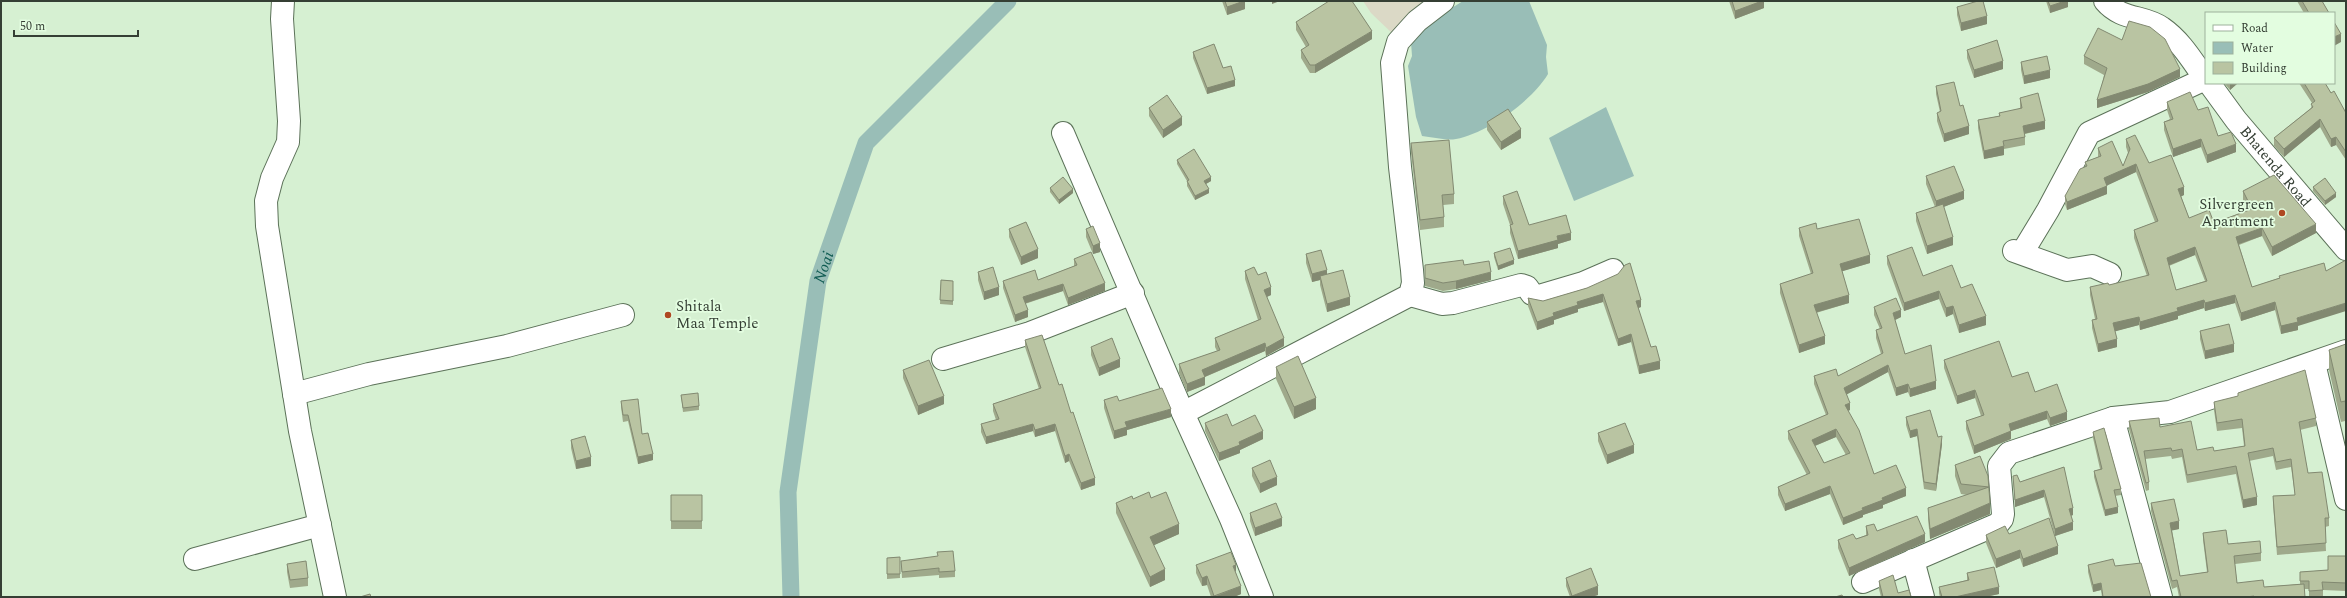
<svg xmlns="http://www.w3.org/2000/svg" width="2347" height="598" viewBox="0 0 2347 598" font-family="Spectral,serif">
<rect width="100%" height="100%" fill="#d6f0d2"/>
<path fill="#dbd9c6" d="M1363,1h68l-37,34 -23,-22z"/>
<path fill="#99beb7" d="M1463,1h66l18,44 -1,12 2,17c-16,27 -61,59 -92,65 -10,2 -23,-2 -34,-3l-6,-19 -8,-51 4,-10 -1,-14 23,-23z
M1606,107l28,69 -60,25 -25,-63z"/>
<g fill="none" stroke-linecap="round" stroke-linejoin="round">
<path stroke="#99beb7" stroke-width="17" id="s1" d="M791,597l-3,-105 30,-211 48,-138 142,-142"/>
<defs>
<g id="minor">
<path d="M283,1l-1,18 7,102 -1,21 -16,36 -6,23 1,25 33,205 35,166"/>
<path d="M2105,1c17,20 39,14 57,27 19,13 31,34 44,52"/>
<path id="s2" d="M2209,83l27,37 110,129"/>
<path d="M1063,133l120,280"/>
<path d="M2014,251l53,19 25,-4 18,8"/>
<path d="M2022,253l26,-43 41,-77 116,-54"/>
<path d="M1410,295l32,9 11,-1 68,-18 6,2 5,7 7,2 44,-13 30,-13"/>
<path d="M943,359l87,-26 103,-40"/>
<path d="M2314,363l32,136"/>
<path d="M294,394l75,-20 138,-28 116,-31"/>
<path d="M2113,418l48,179"/>
<path d="M195,559l125,-34"/>
<path d="M1913,560l10,37"/>
<path d="M1863,582l135,-58 4,-5 1,-5 -4,-48 10,-13 104,-35 57,-6 176,-61"/>
<path d="M1262,597l-31,-78 -48,-106 227,-118 3,-12 -1,-13 -12,-103 -8,-104 6,-21 19,-21 26,-20"/>
</g>
</defs>
<use href="#minor" stroke="#5c7259" stroke-width="24"/>
<use href="#minor" stroke="#fff" stroke-width="22"/>
</g>
<path fill="#9fa98b" fill-rule="evenodd" d="M1222,1h23v8l-18,6z
M1729,1h35v7l-29,11z
M2046,1h22v6l-18,6z
M2297,1h25l7,12h-25z
M1957,7l30,17 -26,7 -4,-16z
M1296,22l76,17 -57,34h-5l-9,-15v-8l5,-3 -10,-17z
M1967,50l36,19 -29,9 -7,-20z
M1193,52l30,16 12,18 -28,8 -14,-36z
M2084,56l96,21 -32,15 -51,16 7,-33 -20,-11z
M2021,62l29,16 -26,6 -3,-14z
M2224,83h14l-8,7z
M2299,83h26l6,10 15,20v47l-10,-15 -5,2 -11,-20 -36,30 -10,-11v-8l37,-30 1,-5z
M1936,86l24,20 9,28 -25,8 -7,-21v-8l3,-1 -4,-18z
M2020,98l25,31 -20,5v11l-21,4v6l-20,4 -6,-31v-8l21,-4v-3l21,-4z
M2167,102l31,8 20,26 18,16 -29,11 -6,-16 -28,10 -9,-27v-8l6,-3 -3,-9z
M1149,108l33,17 -19,13 -14,-22z
M1487,122l34,16 -20,12 -14,-20z
M2126,139l23,24 35,32 -3,1 8,22 25,5 34,-13 -5,-10v-9l73,42 -44,23 -10,-20 -23,9 13,42 27,-9v-2l19,50v4l-17,4 -6,-24 -34,11 -6,-18 -30,8 -1,-3 -26,8v3l-38,11 -1,-5 -24,6 2,16 -19,5 -6,-24v-8l3,-1 -5,-24v-8l19,-2 38,-9 -13,-38v-8l21,-8 -19,-50 -29,13v9l-40,16 -2,-6v-8l20,-29v-5l13,-5v-9l25,18 5,-13 -2,-6zM2195,255l10,26 -29,9 -7,-24z
M1411,143l43,51v10l-11,1 1,12v10l-24,3 -9,-77z
M1177,160l34,21 -5,3 3,9 -14,7 -8,-14v-5l-10,-17z
M1926,176l38,23 -21,8 10,38 -26,9 -11,-33v-8l19,-6 -9,-23z
M2313,187l23,10 -11,8 -12,-14z
M1050,188l23,5 -14,11 -9,-12z
M1503,196l26,29 42,15 -13,4v4l-40,11 -8,-26v-8l-7,-21z
M1799,228l18,1 53,34 -28,8 7,32 -33,10 9,31 -26,9 -19,-60v-9l31,-10 -12,-38z
M1009,229l29,29 -17,7 -12,-28z
M1086,229l14,23 -7,2 -7,-17z
M1494,253l20,11 -16,6 -4,-13z
M1306,254l21,20 23,31 -23,7 -7,-27v-5l-8,2 -6,-19z
M1887,256l36,20 38,12 25,37 -27,8 -6,-19 -7,3 -7,-18 -35,12 -17,-47z
M1074,259l31,32 -37,14 -5,-14 -38,13 3,13 -13,5 -12,-34v-7l35,-1 36,-14z
M1425,265h39l27,15 -35,9 -13,2 -18,-5z
M1245,271l13,4 13,20 -4,2 17,49 -18,10 -1,-5 -60,26v8l-18,7 -8,-19v-9l38,-13 -2,-4v-9l43,-18 -13,-41z
M978,272l21,23 -15,5 -6,-20z
M941,280l12,1v24l-13,-1z
M1587,288l54,19 -3,1 13,39 9,22 -21,5 -8,-32 -13,4 -15,-44 -25,7v3l-24,8v4l-17,6 -9,-24v-8l15,3z
M1874,307l27,10 -6,3 10,34 31,35 -26,8 -2,-5 -12,4 -8,-24 -42,22 4,16 -2,1 26,63 32,22 -23,9v3l-20,7v2l-20,8 -13,-31 -45,17 -7,-16v-8l29,-12 -19,-36v-8l38,-16 -12,-31v-8h24l43,-22 -5,-16v-8l4,-1 -6,-14zM1836,437l10,18 -22,8 -9,-17z
M2200,331l34,21 -29,7 -5,-20z
M1025,340l34,45 36,100 -14,5 -12,-29 -4,2 -10,-32 -20,6 -2,-6 -47,13 -5,-12v-8l15,-4 -3,-9v-7l46,-15 -14,-42z
M2346,344v81l-1,-4 -4,1 -12,-52v-20z
M1091,347l29,20 -21,9 -8,-21z
M1944,360l68,17 23,15 32,28 -17,6 -3,-7 -36,12v8l-37,15 -8,-25v-8l15,-5 -6,-18 -18,6 -13,-36z
M1276,367l40,42 -22,10 -18,-40z
M903,370l41,34 -26,11 -15,-37z
M681,395l18,11v4l-16,2z
M1104,400l15,1 52,16 -44,13v5l-13,4 -10,-31z
M621,401l21,33 11,26 -15,4 -10,-43 -5,1 -2,-15z
M2214,402l102,16v8l-16,4 8,43 21,45v8l-4,1 1,24 -49,4 -4,-51v-8l22,-1 -4,-28 -15,3 -3,-14 -24,5 8,44 -14,3 -7,-34 -49,9 -5,-26 -10,2 -1,-3 -26,3 4,23v8l-3,1 -17,-62v-8l31,6 37,23 17,1 30,-5 -2,-18 -25,3 -3,-21z
M1906,417l32,20 4,7 -6,47 -12,-2 -7,-53 -7,2 -4,-13z
M1205,423l58,16 -23,11v3l-21,8 -14,-30z
M2093,432l28,57v6l-6,1 3,17 -13,3 -11,-39v-6l6,-2 -7,-31z
M1598,433l36,20 -27,11 -9,-23z
M571,440l20,26 -15,3 -5,-21z
M1955,465l33,11 2,38 -60,25 -2,-20v-11l39,-13 -6,-1 -6,-18z
M2064,467l9,48 -2,1 2,14 -18,6 -11,-39 -29,10 -2,-31 7,6z
M1252,468l25,17 -17,8 -8,-17z
M671,495h31v34h-31z
M1151,498l28,36 -25,11 11,35 -15,7 -34,-74v-10l17,-4z
M2151,503l28,26 -7,1 8,46 27,-4 -4,-32v-7l25,11 33,9v8l-26,3 2,19 27,4 36,-3v-12l28,-2 18,-14v35l-23,-1v7h-14v-8h-5l1,8h-126l-2,-10 -5,2 -21,-78z
M1250,513l32,13 -27,10 -5,-15z
M1866,526l11,5 48,11 -76,34 -11,-28v-8l18,-1 10,-4z
M2009,534l49,20 -35,13 -3,-9 -24,10 -10,-25v-8z
M900,557v21l-13,1v-21z
M901,561l54,10v6l-16,1v-3l-37,3z
M287,564l21,14v8l-18,2 -3,-16z
M1196,565l40,8 5,21 -7,3h-23l-4,-12 -5,1 -6,-13z
M2088,565l27,1 36,31h-49l-1,-7 -8,2 -5,-20z
M1967,573l32,21 -14,3h-45l-1,-4v-6l28,-7z
M1566,578l32,17 -7,2h-21l-4,-11z
M1879,581l19,12 13,4h-30l-2,-8z"/>
<path fill="#828971" d="M1244,1h1v8l-18,6v-8z
M1272,1h8l-8,3z
M1762,1h2v7l-29,11v-8z
M2065,1h3v6l-18,6v-7z
M1987,16v8l-26,7v-8z
M1372,31v8l-57,34v-8z
M2341,34v8l-7,4v-9z
M2003,61v8l-29,9v-8z
M2180,69v8l-32,15 -51,16v-8z
M2050,70v8l-26,6v-8z
M1235,80v6l-28,8v-6z
M2230,83h8l-8,7z
M1182,117v8l-19,13v-8z
M2320,119v8l-36,30v-8z
M2045,121v8l-22,5v-8z
M1969,126v8l-25,8v-8z
M1521,129v9l-20,12v-8z
M2336,137v8l-5,2v-8z
M2201,139v8l-28,10v-8z
M2236,144v8l-29,11v-8z
M2004,146v9l-20,4v-8z
M2136,164v8l-32,15v-9z
M1211,177v4l-7,4v-4z
M2107,186v8l-40,16v-8z
M2184,187v8l-6,3v-9z
M1073,189v4l-14,11v-4z
M1209,189v4l-14,7v-4z
M1964,191v8l-28,11v-9z
M2336,193v4l-11,8v-4z
M2316,224v9l-44,23v-9z
M2262,228v8l-26,9v-8z
M1571,233v7l-13,4v4l-40,11v-8l39,-15z
M1953,237v8l-26,9v-8z
M1100,243v9l-7,2v-8z
M2195,247v8l-28,11v-8z
M1038,249v9l-17,7v-8z
M1870,255v8l-30,9v-8z
M1514,260v4l-16,6v-4z
M1327,270v8l-7,-2v4l-8,2v-8z
M1491,272v8l-35,9v-8z
M1105,283v8l-37,14v-7z
M1063,284v7l-40,13v-7z
M999,287v8l-15,5v-8z
M1271,287v8l-7,3v-8z
M1939,291v8l-35,12v-8z
M1603,294v8l-25,7v3l-24,8v4l-17,6v-8l16,-9 24,-11z
M1849,295v8l-35,10v-8z
M2235,295v8l-30,8v-8z
M1350,297v8l-23,7v-8z
M1641,300v7l-5,2v-8z
M2204,300v8l-26,8v3l-38,11v-8l37,-14z
M2275,302v8l-34,11v-8z
M2346,303v8l-48,15v4l-17,4v-8l16,-8z
M1953,306v8l-7,3v-9z
M1028,310v7l-13,5v-7z
M1901,310v7l-8,4v-8z
M1986,316v9l-27,8v-8z
M2139,317v8l-26,7v-9z
M1631,334v8l-13,4v-7z
M1825,336v8l-26,9v-8z
M1284,338v8l-18,10v-8z
M2117,339v8l-19,5v-8z
M1265,343v8l-63,27v-8z
M2234,344v8l-29,7v-8z
M1120,359v8l-21,9v-8z
M1660,361v8l-21,5v-8z
M1888,365v7l-44,24v-8z
M1205,377v8l-18,7v-8z
M1936,381v8l-26,8v-8z
M1908,384v8l-12,4v-8z
M1975,390v8l-18,6v-8z
M944,396v8l-26,11v-9z
M1316,398v11l-22,10v-12z
M1850,403v7l-5,2v-7z
M1171,409v8l-44,13v5l-13,4v-8l11,-9z
M2047,411v8l-36,12v8l-37,15v-8l35,-22z
M2067,412v8l-17,6v-8z
M1033,424v7l-47,13v-7z
M1055,424v7l-20,6v-7z
M1836,429v8l-24,10v-7z
M1917,429v7l-7,2v-7z
M1263,431v8l-23,11v3l-21,8v-8l20,-11z
M1942,436v8l-6,47v-7z
M1634,445v8l-27,11v-9z
M653,454v6l-15,4v-7z
M1069,454v7l-4,2v-7z
M591,457v9l-15,3v-8z
M1277,477v8l-17,8v-9z
M1095,478v7l-14,5v-7z
M1830,486v8l-45,17v-7z
M1906,488v8l-23,9v3l-20,7v2l-20,8v-7l39,-20z
M2044,490v7l-29,10v-7z
M2257,497v8l-14,3v-8z
M1990,503v11l-60,25v-10z
M2118,507v6l-13,3v-6z
M2073,508v7l-4,1v-7z
M1282,518v8l-27,10v-8z
M2179,521v8l-9,2v-8z
M2073,522v8l-18,6v-7z
M1179,524v10l-29,13v-10z
M1925,534v8l-76,34v-8z
M2058,546v8l-35,13v-8z
M2020,550v8l-24,10v-9z
M1236,565v8l-3,-7z
M1165,569v11l-15,7v-10z
M1207,576v9l-5,1v-8z
M2101,583v7l-8,2v-7z
M1241,586v8l-7,3h-20z
M1598,586v9l-7,2h-19v-1z
M1999,587v7l-14,3h-30z"/>
<path fill="#b9c4a2" stroke="#828971" fill-rule="evenodd" d="M1225,1h19l-17,6z
M1329,1h23l20,30 -57,34h-5l-9,-15 8,-5 -13,-23z
M1732,1h30l-27,10z
M1978,1h5l4,15 -26,7 -4,-16z
M2048,1h17l-15,5z
M2302,1h20l7,12h-20z
M2129,21l21,6 15,12 15,30 -32,15 -51,16 10,-32 -23,-12 14,-28 24,12z
M2334,22l7,12 -7,3z
M1997,40l6,21 -29,9 -7,-20z
M1214,44l9,24 8,-2 4,14 -28,8 -14,-36z
M2047,56l3,14 -26,6 -3,-14z
M1954,82l6,24 3,-1 6,21 -25,8 -7,-21 4,-2 -5,-25z
M2304,83h21l6,10 3,-2 12,22v39l-10,-15 -5,2 -11,-20 -36,30 -10,-11 39,-31 -2,-3 4,-3z
M2190,92l8,18 10,-3 10,29 13,-4 5,12 -29,11 -6,-16 -28,10 -9,-27 9,-3 -6,-17z
M2038,93l7,28 -22,5 2,11 -22,4 1,5 -20,5 -6,-31 22,-4 -1,-3 23,-5 -2,-10z
M1167,95l15,22 -19,13 -14,-22z
M1508,109l13,20 -20,13 -14,-20z
M2135,135l14,28 22,-8 13,32 -6,2 11,29 20,-8 5,13 38,-14 -9,-18 31,-16 42,49 -44,23 -10,-19 -26,9 16,50 28,-9 -1,-2 45,-13 2,8 20,-11v43l-49,15 1,4 -17,4 -6,-24 -34,11 -6,-18 -30,8 -1,-3 -27,8 1,3 -38,11 -1,-5 -26,6 4,16 -19,5 -6,-24 5,-1 -7,-32 18,-4 1,2 40,-10 -15,-45 24,-9 -22,-57 -32,14 3,8 -40,16 -2,-6 15,-27 7,-3 -2,-4 16,-6 -3,-8 14,-7 11,25 7,-17 -4,-10zM2195,247l12,34 -31,9 -9,-32z
M1449,140l5,54 -12,1 2,22 -24,3 -9,-77z
M1194,149l17,28 -7,4 5,8 -14,7 -8,-15 2,-1 -12,-20z
M1954,166l10,25 -28,10 -10,-25z
M1063,177l10,12 -14,11 -9,-12z
M2325,178l11,15 -11,8 -12,-14z
M1517,191l12,34 37,-10 5,18 -14,3 1,4 -40,11 -8,-26 3,-1 -10,-28z
M1943,204l10,33 -26,9 -11,-33z
M1859,219l11,36 -30,9 9,31 -35,10 11,31 -26,9 -19,-61 33,-11 -14,-45 17,-5 1,6z
M1026,222l12,27 -17,8 -12,-28z
M1093,226l7,17 -7,3 -7,-17z
M1912,247l11,29 29,-11 9,23 11,-4 14,32 -27,9 -6,-19 -7,2 -7,-17 -35,12 -17,-47z
M1510,248l4,12 -16,6 -4,-13z
M1321,250l6,20 -15,4 -6,-20z
M1091,252l14,31 -37,15 -5,-14 -40,13 5,13 -13,5 -12,-34 32,-11 3,10 39,-15 -3,-6z
M1463,260l1,5 25,-4 2,11 -35,9 -13,2 -18,-5v-13z
M1630,263l11,37 -5,1 15,46 5,-1 4,15 -21,5 -8,-32 -13,5 -15,-45 -26,8 1,3 -25,8 1,3 -17,6 -9,-24 15,3 44,-13 31,-14 7,-9z
M993,267l6,20 -15,5 -6,-20z
M1254,267l4,8 8,-3 5,15 -7,3 20,48 -18,10 -1,-5 -63,27 3,7 -18,7 -8,-20 41,-14 -5,-12 46,-19 -16,-48z
M1343,270l7,27 -23,7 -7,-28z
M941,280l12,1v20l-13,-1z
M1896,298l5,12 -8,3 12,41 26,-9 5,36 -26,8 -2,-5 -12,4 -8,-23 -44,23 6,15 -5,2 14,25 15,44 22,-9 10,23 -24,10 1,2 -21,8 1,2 -20,8 -13,-32 -45,18 -7,-17 32,-14 -22,-42 40,-17 -14,-38 22,-7 2,7 45,-23 -7,-23 6,-2 -8,-21zM1836,429l14,24 -26,10 -12,-23z
M2229,324l5,20 -29,7 -5,-20z
M1042,335l17,50 3,-1 9,29 2,-1 22,66 -14,5 -12,-29 -4,2 -10,-32 -20,6 -2,-6 -47,13 -5,-13 18,-5 -6,-15 48,-16 -16,-48z
M1112,338l8,21 -21,9 -8,-21z
M1999,341l13,36 16,-5 7,20 22,-8 10,28 -17,6 -3,-7 -38,13 2,7 -37,15 -8,-25 18,-6 -9,-25 -18,6 -13,-36z
M2346,344v61l-1,-4 -4,1 -12,-52z
M1298,356l18,42 -22,9 -18,-40z
M929,360l15,36 -26,10 -15,-36z
M2305,370l11,48 -17,4 9,51 14,-1 7,46h-4l1,25 -49,4 -4,-51 22,-1 -4,-36 -15,3 -3,-14 -25,5 9,44 -14,3 -7,-34 -49,9 -5,-26 -10,2 -1,-3 -27,3 5,31 -3,1 -17,-62 30,-3 1,9 31,-6 6,29 16,-3 1,4 31,-5 -3,-27 -25,4 -3,-21 24,-6v-3z
M1162,388l9,21 -46,13 2,5 -13,4 -10,-31 13,-4 2,5z
M698,393l1,13 -16,2 -2,-13z
M638,399l4,35 6,-1 5,21 -15,3 -10,-42h-5l-2,-14z
M1930,410l8,27 4,-1 -6,48 -12,-2 -7,-53 -7,2 -4,-14z
M1227,414l5,12 23,-11 8,16 -24,11 1,3 -21,8 -14,-30z
M1625,423l9,22 -27,10 -9,-22z
M2104,428l17,61 -7,1 4,17 -13,3 -11,-39 8,-2 -9,-37z
M585,436l6,21 -15,4 -5,-21z
M1980,456l8,20 2,27 -60,26 -2,-21 61,-21 -28,-3 -6,-19z
M1270,460l7,17 -17,7 -8,-16z
M2064,467l9,41 -4,1 4,13 -18,7 -11,-39 -29,10 -2,-24 4,-1 3,7z
M1149,492l2,6 15,-6 13,32 -29,13 15,32 -15,8 -34,-74 16,-7 1,3z
M671,495h31v26h-31z
M2174,499l5,22 -9,2 10,53 28,-4 -5,-39 23,-3 2,14 32,-3 1,12 -27,3 3,27 26,-3 1,7 40,-3 1,13h-51v-1l-8,1h-65l-4,-17 -5,1 -21,-78z
M1276,503l6,15 -27,10 -5,-15z
M1917,516l8,18 -76,34 -11,-28 15,-6 3,5 12,-4 -2,-9 8,-2 3,7z
M2049,518l9,28 -35,13 -3,-9 -24,9 -10,-24 19,-9 4,8z
M953,551l2,20 -16,1v-4l-37,4 -1,-11 37,-5 -1,-4z
M1231,552l5,13 -3,1 8,20 -27,10 -7,-20 -5,2 -6,-13z
M2328,556h18v27l-24,-1 1,8 -14,1v-10h-9v-9l28,-2z
M900,557v17h-13v-16z
M2113,559l2,7 26,-3 10,34h-48l-2,-14 -8,2 -5,-20z
M306,561l2,17 -18,2 -3,-16z
M1994,567l5,20 -44,10h-13l-3,-10 30,-7 -2,-7z
M1591,568l7,18 -26,10 -6,-18z
M1893,575l5,18 11,-3 2,7h-28l-4,-16z
M370,594l1,3h-11z
M1842,595l1,2h-8z"/>
<g fill="#af4822" stroke="#e3fde0" stroke-width="1.5">
<circle cx="2282" cy="213" r="4"/>
<circle cx="668" cy="315" r="4"/>
</g>
<g text-anchor="middle" stroke-width="3.5" stroke-linejoin="round" paint-order="stroke">
<g font-size="15" fill="#353f34" stroke="#e3fde0">
<text dy="5" stroke="none"><textPath href="#s2" startOffset="107">Bhatenda Road</textPath></text>
</g>
<g font-size="15" fill="#353f34" stroke="#e3fde0" text-anchor="end">
<text x="2274" y="209">Silvergreen<tspan x="2274" dy="17">Apartment</tspan></text>
<text x="676" y="311" text-anchor="start">Shitala<tspan x="676" dy="17">Maa Temple</tspan></text>
</g>
<g font-size="16" font-style="italic" fill="#115c53" stroke="#e3fde0">
<text dy="6" stroke="none"><textPath href="#s1" startOffset="333">Noai</textPath></text>
</g>
</g>
<rect width="2347" height="598" fill="none" stroke="#353f34" stroke-width="4"/>
<rect x="2205" y="12" width="130" height="72" fill="#e3fde0" stroke="#9db19b"/>
<rect x="2213" y="25" width="20" height="6" fill="#ffffff" stroke="#9db19b"/>
<text x="2241" y="32" font-size="12" fill="#353f34">Road</text>
<rect x="2213" y="42" width="20" height="12" fill="#99beb7" stroke="#9db19b"/>
<text x="2241" y="52" font-size="12" fill="#353f34">Water</text>
<rect x="2213" y="62" width="20" height="12" fill="#b9c4a2" stroke="#9db19b"/>
<text x="2241" y="72" font-size="12" fill="#353f34">Building</text>
<path d="M14 30v6h124v-6" fill="none" stroke="#353f34" stroke-width="2"/>
<text x="20" y="30" font-size="12" fill="#353f34" stroke="#e3fde0" stroke-width="3" paint-order="stroke">50 m</text>
</svg>
